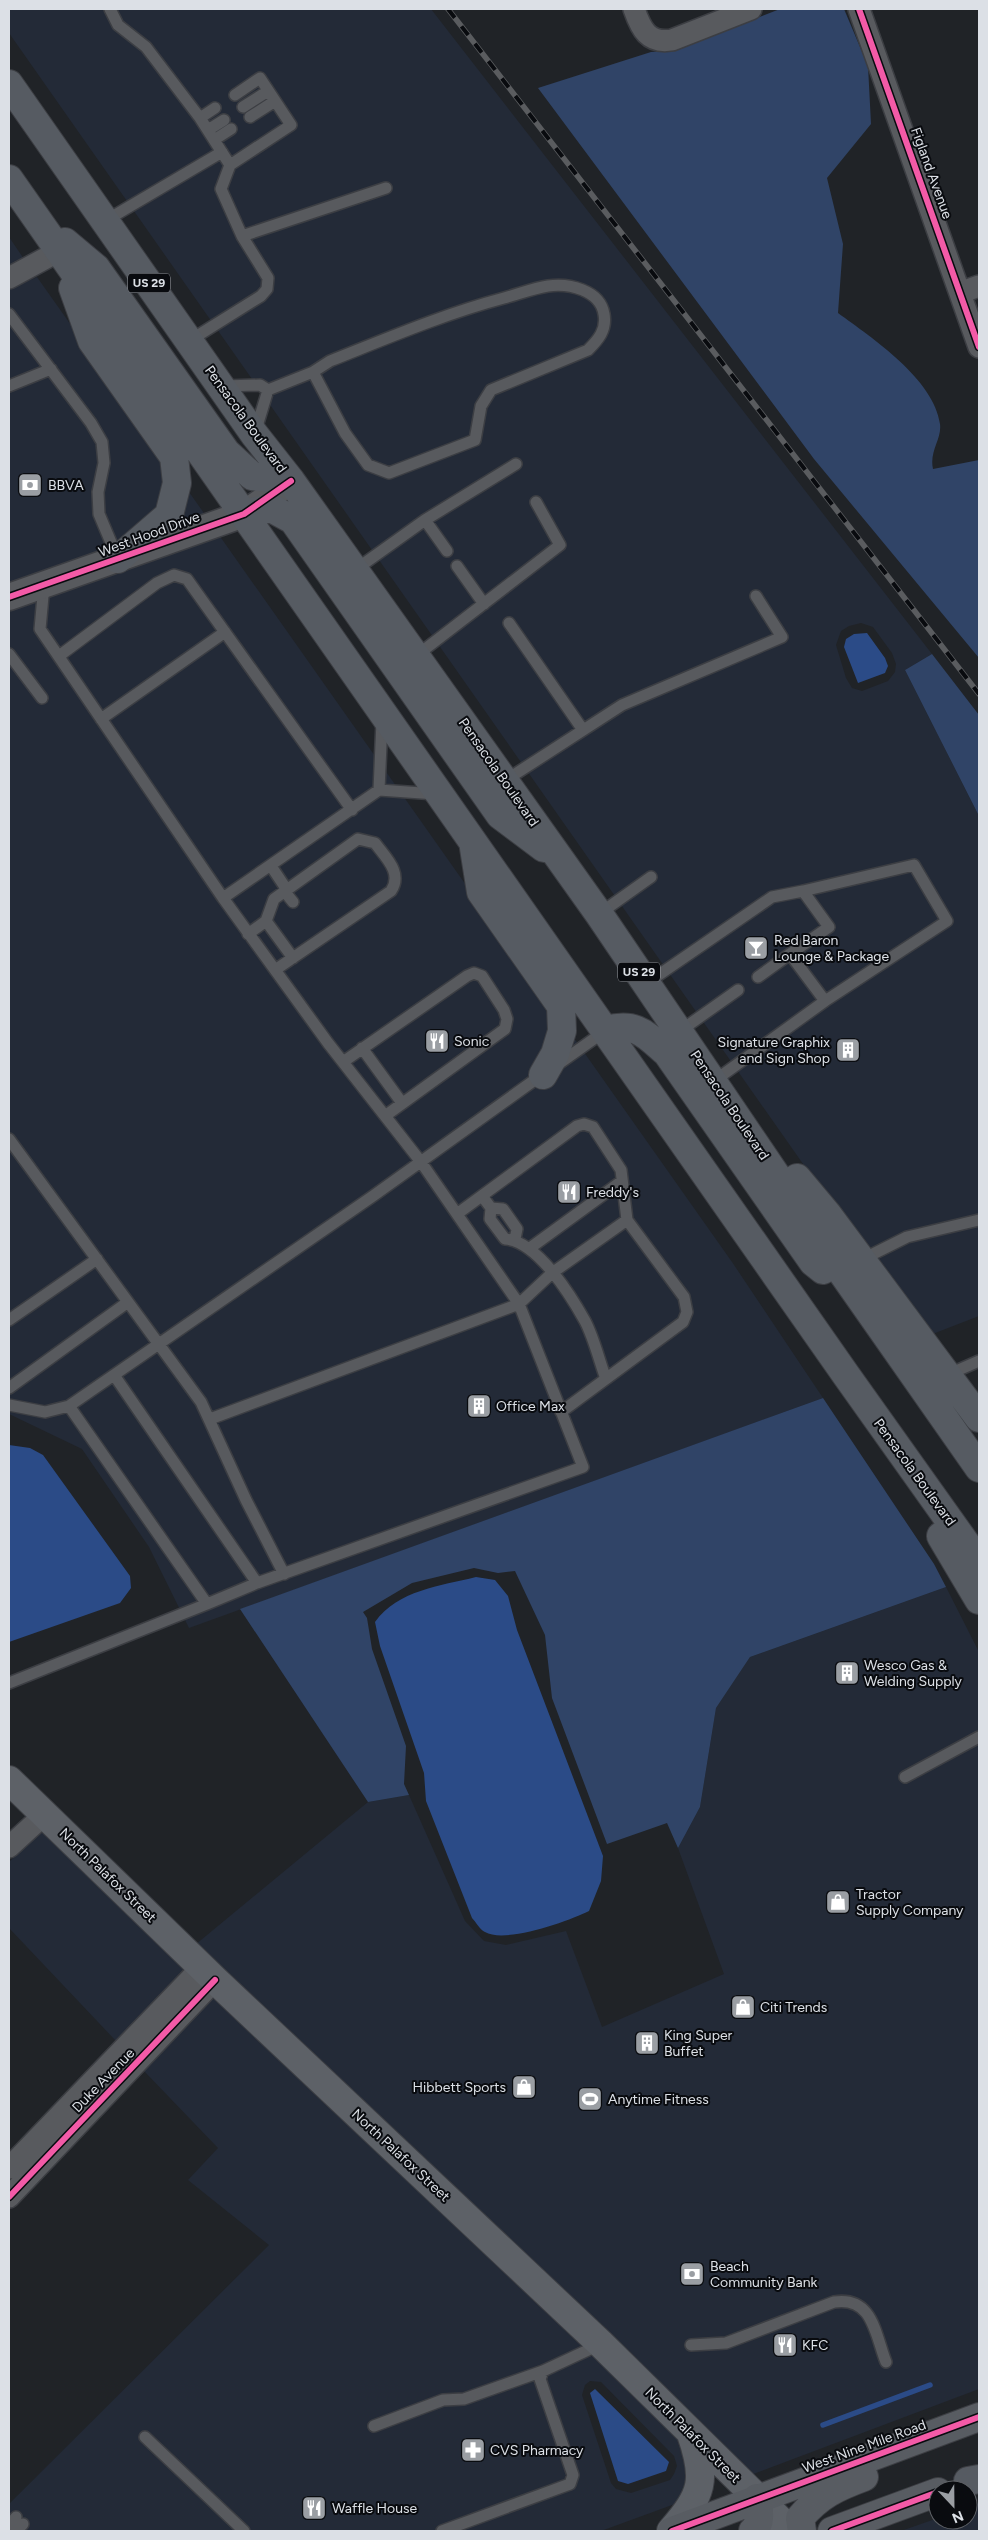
<svg xmlns="http://www.w3.org/2000/svg" width="988" height="2540" viewBox="0 0 988 2540" font-family="Figtree,sans-serif">
<rect width="100%" height="100%" fill="#202327"/>
<path fill="#232a37" fill-rule="evenodd" d="M9,9h422l501,645 -27,16 74,146v500l-49,19 -35,-40 -886,-1262zM861,623l12,4 19,26 4,11 -1,8 -7,9 -26,10 -10,-3 -6,-10 -10,-33 5,-14 8,-5z
M9,237l15,22 -15,7z
M37,277l169,239 -197,70v-297z
M219,535l513,727 91,136 -634,230 -40,-81 -67,-98 -73,-35v-805z
M946,1587l33,65v737l-231,87 -553,-531 173,-143 41,-7 56,126 19,20 22,4 60,-14 36,96 122,-53 -46,-126 22,-41 16,-99 34,-51z
M45,1828l142,138 -71,75 -107,-113v-66z
M216,1994l466,444 9,23 -8,40 -82,30h-592v-27l260,-259 -81,-65 30,-32 -74,-77zM590,2381l11,1 73,74 3,10 -3,8 -4,6 -39,13 -15,-4 -5,-6 -29,-88 3,-10z
M979,2503v28h-78l37,-13v2h30v-13z"/>
<path fill="#304467" d="M780,9h64l24,57 3,58 -44,54 16,66 -5,69c34,25 96,66 102,111 2,15 -11,27 -7,45l46,-9v198l-165,-199 -276,-371 113,-36 25,-2z
M932,654l47,61v101l-74,-146z
M823,1398l111,166 12,23 -196,70 -34,51 -16,99 -22,41 -11,-25 -60,21 -55,-146 -7,-63 -30,-64 -17,2 -24,-5 -62,15 -49,29 4,6 5,31 34,97 -2,38 5,11 -41,7 -128,-193z"/>
<path fill="#2b4b87" d="M867,633l18,25 3,8 -3,7 -27,10 -14,-36 2,-8 8,-5z
M9,1445l21,3 13,7 87,121 1,12 -11,15 -111,39z
M476,1577l19,3 13,16 9,34 86,226 -2,25 -12,30c-20,10 -84,33 -104,21 -5,-2 -9,-10 -13,-14l-46,-117 -2,-28 -44,-127 -5,-24c23,-32 65,-36 101,-45z
M595,2389l74,73 -3,9 -38,13 -10,-3 -28,-88z"/>
<g fill="none" stroke-linecap="round" stroke-linejoin="round">
<path stroke="#2b4b87" stroke-width="5.5" d="M823,2425l107,-40"/>
<defs>
<path id="service" d="M110,9l8,16 28,22 54,71 30,47
M243,107l25,-16
M250,117l25,-16
M200,118l15,-10
M208,130l16,-10
M214,140l17,-11
M105,221l117,-69
M242,236l144,-48
M9,314l82,109 11,19 2,21 -6,29 1,22 19,45
M189,341l72,-45 6,-7 1,-11 -26,-42 -21,-47 9,-24 61,-40 -31,-47 -25,17
M9,386l42,-17
M224,386l36,-1 8,5
M268,390l45,-18 17,-11c58,-23 114,-47 174,-63 15,-4 30,-10 44,-12 21,-3 52,4 56,28 3,16 -6,26 -16,36l-97,40 -10,16 -6,34 -86,33 -21,-8 -23,-32 -32,-61
M255,433l13,-43
M447,551l-22,-31 91,-56
M457,566l27,38
M355,570l70,-50
M44,585l-4,44 183,269 105,145 93,119 98,142 64,163 -326,116 -50,21 -138,-198 304,-210 170,-122
M509,623l74,107
M9,654l33,44
M59,656l98,-73 17,-8 13,4 165,231
M416,656l144,-111 -24,-43
M101,719l124,-87
M506,780l116,-75 160,-68 -26,-41
M379,790l3,-69
M271,866l16,24
M285,892l8,10
M223,898l156,-108 57,4
M599,914l52,-37
M266,921l27,37
M248,934l18,-13 8,-22 84,-60 17,4c11,15 28,30 16,48l-116,79
M758,977l32,-23
M647,983l125,-86 31,-6 26,36 -39,27 35,47
M680,1031l58,-41
M362,1048l40,55
M343,1062l124,-86 7,-3 8,3 22,34 3,9 -2,10 -120,87
M557,1065l48,-34
M714,1081l111,-80 122,-80 -33,-56 -111,26
M9,1139l192,263 45,98 38,74
M482,1196l9,12 -1,11 15,20c32,2 65,55 80,82 9,17 14,39 21,58
M491,1208l12,1 14,20 -2,10
M457,1214l120,-88 7,-2 9,3 28,43 6,50 57,77 3,15 -4,10 -122,90
M530,1248l92,-67
M861,1260l46,-23 72,-17
M9,1320l88,-61
M114,1375l143,208
M947,1375l32,-14
M9,1388l119,-86
M9,1405l36,7 24,-6
M210,1419l309,-115 33,-31 75,-53
M9,1683l198,-79
M905,1777l74,-40
M691,2345l35,-2 108,-41c39,-6 41,32 52,60
M374,2426l69,-26 21,-1 79,-28 58,-27
M145,2437l99,94
M9,2525l7,-8
M16,2531l7,-7
M442,2531l128,-47 3,-9 -33,-96 3,-8"/>
<path id="minor" d="M634,9c7,20 14,35 38,31l79,-31
M859,9l120,338
M9,278l50,-27
M962,292l17,-6
M9,1847l36,-33
M9,2168l193,-201
M9,2197l206,-217"/>
<path id="tertiary" d="M9,597l235,-83 47,-33"/>
<path id="secondary" d="M9,1780l206,200 386,364 190,187
M671,2531c32,-37 36,-51 20,-97"/>
<path id="primary" d="M672,2531l307,-114
M753,2531c9,-8 6,-22 4,-33
M802,2531l-2,-13c19,-23 37,-31 64,-41
M832,2531l106,-39"/>
<path id="trunk" d="M9,84l245,350 37,47 308,433 242,357 138,197
M9,179l837,1196 133,187
M65,242l31,26 130,184 26,24 39,5
M73,288l19,53 82,116 3,26 -8,32 -51,44
M244,514l27,-6 22,12 207,295 44,33
M474,848l7,44 80,114 1,25 -7,23 -12,21
M606,1030c31,-8 39,4 61,23l146,209 10,8
M797,1178l31,37 151,203
M941,1536l38,64
M968,2481l11,-2"/>
</defs>
<use href="#service" stroke="#3c3e43" stroke-width="14"/>
<use href="#minor" stroke="#3c3e43" stroke-width="24"/>
<use href="#tertiary" stroke="#3c3e43" stroke-width="29"/>
<use href="#secondary" stroke="#3c3e43" stroke-width="30"/>
<use href="#primary" stroke="#3c3e43" stroke-width="30"/>
<use href="#trunk" stroke="#3c3e43" stroke-width="30"/>
<use href="#service" stroke="#585a5e" stroke-width="11"/>
<use href="#minor" stroke="#585a5e" stroke-width="21"/>
<use href="#tertiary" stroke="#585a5e" stroke-width="26"/>
<use href="#secondary" stroke="#5d6167" stroke-width="28"/>
<use href="#primary" stroke="#585c62" stroke-width="28"/>
<use href="#trunk" stroke="#565b62" stroke-width="28"/>
<defs>
<path id="rail" d="M448,9l531,685"/>
</defs>
<use href="#rail" stroke="#5a5c5f" stroke-width="5.5"/>
<use href="#rail" stroke="#090b0f" stroke-width="4" stroke-dasharray="11" stroke-linecap="butt"/>
<defs>
<path id="cycleway" d="M859,9l120,338
M9,597l235,-83 47,-33
M9,2197l206,-217
M672,2531l307,-114
M832,2531l106,-39"/>
</defs>
<use href="#cycleway" stroke="#090b0f" stroke-width="9"/>
<use href="#cycleway" stroke="#f35aa7" stroke-width="6"/>
</g>
<defs>
<symbol id="bank-square" viewBox="-11 -11 22 22"><rect x="-9" y="-9" width="18" height="18" rx="4" fill="#9a9ea3" stroke="#090b0f"/><path d="M-6-4H6V4H-6ZM0-2.3a2.3 2.3 0 1 0 0 4.6a2.3 2.3 0 1 0 0-4.6Z" fill="#fff"/></symbol>
<symbol id="bar-square" viewBox="-11 -11 22 22"><rect x="-9" y="-9" width="18" height="18" rx="4" fill="#9a9ea3" stroke="#090b0f"/><path d="M-6-5H6L.8 .8V4.5H3.5V6h-7V4.5H-.8V.8Z" fill="#fff"/></symbol>
<symbol id="restaurant-square" viewBox="-11 -11 22 22"><rect x="-9" y="-9" width="18" height="18" rx="4" fill="#9a9ea3" stroke="#090b0f"/><path d="M-5-6h1v4h1v-4h1v4h1v-4h1v5L-1.5 .5V6h-2V.5L-5-1ZM5-6V6H3V1.5H1.5Q1.5-4 5-6Z" fill="#fff"/></symbol>
<symbol id="building-square" viewBox="-11 -11 22 22"><rect x="-9" y="-9" width="18" height="18" rx="4" fill="#9a9ea3" stroke="#090b0f"/><path d="M-4-6H4V6H1V3H-1V6H-4ZM-2.5-4.3h1.7v1.8h-1.7ZM.8-4.3h1.7v1.8H.8ZM-2.5-1h1.7V.8h-1.7ZM.8-1h1.7V.8H.8Z" fill="#fff"/></symbol>
<symbol id="shop-square" viewBox="-11 -11 22 22"><rect x="-9" y="-9" width="18" height="18" rx="4" fill="#9a9ea3" stroke="#090b0f"/><path d="M-5-2.5h2.3a2.7 3.5 0 0 1 5.4 0H5L5.5 6h-11ZM-1.5-2.5h3a1.5 2.3 0 0 0-3 0Z" fill="#fff"/></symbol>
<symbol id="stadium-square" viewBox="-11 -11 22 22"><rect x="-9" y="-9" width="18" height="18" rx="4" fill="#9a9ea3" stroke="#090b0f"/><path d="M0-5a6.5 5 0 1 0 0 10a6.5 5 0 1 0 0-10ZM-3.5-1.8h7v3.6h-7Z" fill="#fff"/></symbol>
<symbol id="pharmacy-square" viewBox="-11 -11 22 22"><rect x="-9" y="-9" width="18" height="18" rx="4" fill="#9a9ea3" stroke="#090b0f"/><path d="M-2-6h4v4h4v4h-4v4h-4v-4h-4v-4h4Z" fill="#fff"/></symbol>
</defs>
<g fill-rule="evenodd">
<use href="#bank-square" x="16" y="471" width="28" height="28"/>
<use href="#bar-square" x="742" y="934" width="28" height="28"/>
<use href="#restaurant-square" x="423" y="1027" width="28" height="28"/>
<use href="#building-square" x="834" y="1036" width="28" height="28"/>
<use href="#restaurant-square" x="555" y="1178" width="28" height="28"/>
<use href="#building-square" x="465" y="1392" width="28" height="28"/>
<use href="#building-square" x="833" y="1659" width="28" height="28"/>
<use href="#shop-square" x="824" y="1888" width="28" height="28"/>
<use href="#shop-square" x="729" y="1993" width="28" height="28"/>
<use href="#building-square" x="633" y="2029" width="28" height="28"/>
<use href="#shop-square" x="510" y="2073" width="28" height="28"/>
<use href="#stadium-square" x="576" y="2085" width="28" height="28"/>
<use href="#bank-square" x="678" y="2260" width="28" height="28"/>
<use href="#restaurant-square" x="771" y="2331" width="28" height="28"/>
<use href="#pharmacy-square" x="459" y="2436" width="28" height="28"/>
<use href="#restaurant-square" x="300" y="2494" width="28" height="28"/>
</g>
<g text-anchor="middle" stroke-width="4" stroke-linejoin="round" paint-order="stroke">
<g fill="#090b0f" stroke="#9da0a6" stroke-width="1">
<rect x="128" y="273.5" width="42" height="19" rx="4"/>
<rect x="618" y="962.5" width="42" height="19" rx="4"/>
</g>
<g font-size="12" font-weight="bold" fill="#dce0e6">
<text x="149" y="287">US 29</text>
<text x="639" y="976">US 29</text>
</g>
<g font-size="14" fill="#dce0e6" stroke="#090b0f">
<text transform="translate(932 173) rotate(70)" y="5">Figland Avenue</text>
<text transform="translate(246 419) rotate(54)" y="5">Pensacola Boulevard</text>
<text transform="translate(149 534) rotate(-20)" y="5">West Hood Drive</text>
<text transform="translate(499 772) rotate(55)" y="5">Pensacola Boulevard</text>
<text transform="translate(730 1105) rotate(56)" y="5">Pensacola Boulevard</text>
<text transform="translate(915 1472) rotate(54)" y="5">Pensacola Boulevard</text>
<text transform="translate(108 1875) rotate(44)" y="5">North Palafox Street</text>
<text transform="translate(103 2080) rotate(-46)" y="5">Duke Avenue</text>
<text transform="translate(401 2155) rotate(43)" y="5">North Palafox Street</text>
<text transform="translate(693 2435) rotate(45)" y="5">North Palafox Street</text>
<text transform="translate(864 2446) rotate(-20)" y="5">West Nine Mile Road</text>
</g>
<g font-size="14" fill="#dce0e6" stroke="#090b0f" text-anchor="start">
<text x="48" y="490">BBVA</text>
<text x="774" y="945">Red Baron<tspan x="774" dy="16">Lounge &amp; Package</tspan></text>
<text x="454" y="1046">Sonic</text>
<text x="830" y="1047" text-anchor="end">Signature Graphix<tspan x="830" dy="16">and Sign Shop</tspan></text>
<text x="586" y="1197">Freddy's</text>
<text x="496" y="1411">Office Max</text>
<text x="864" y="1670">Wesco Gas &amp;<tspan x="864" dy="16">Welding Supply</tspan></text>
<text x="856" y="1899">Tractor<tspan x="856" dy="16">Supply Company</tspan></text>
<text x="760" y="2012">Citi Trends</text>
<text x="664" y="2040">King Super<tspan x="664" dy="16">Buffet</tspan></text>
<text x="506" y="2092" text-anchor="end">Hibbett Sports</text>
<text x="608" y="2104">Anytime Fitness</text>
<text x="710" y="2271">Beach<tspan x="710" dy="16">Community Bank</tspan></text>
<text x="802" y="2350">KFC</text>
<text x="490" y="2455">CVS Pharmacy</text>
<text x="332" y="2513">Waffle House</text>
</g>
</g>
<rect width="988" height="2540" fill="none" stroke="#dce0e6" stroke-width="20"/>
<g transform="translate(953 2505) rotate(158)"><circle r="24" fill="#090b0f" stroke="#5d6065"/>
<path d="M0-4L9 19L0 12L-9 19Z" fill="#9a9ea3"/>
<text y="-8" font-size="14" font-weight="bold" text-anchor="middle" fill="#dce0e6">N</text>
</g>
</svg>
